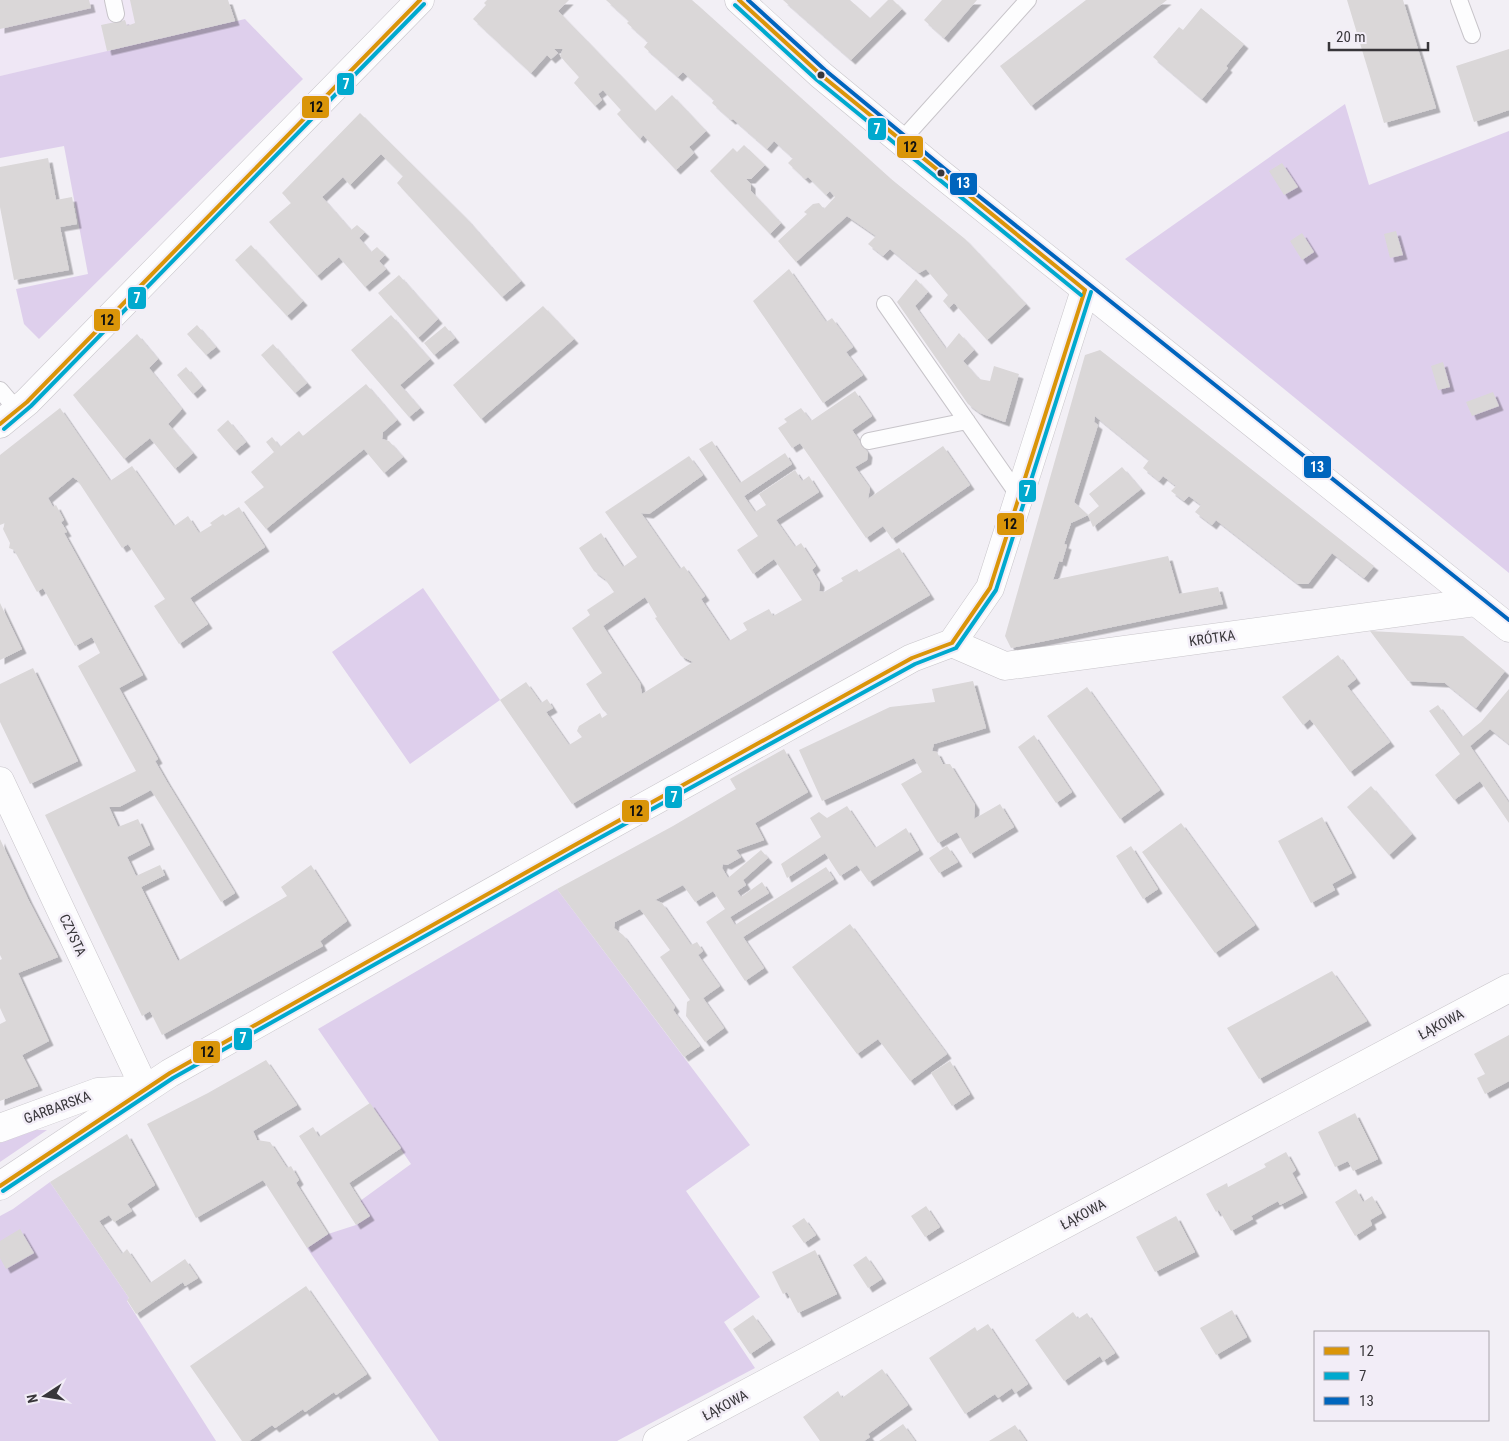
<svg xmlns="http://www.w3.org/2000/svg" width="1509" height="1441" viewBox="0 0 1509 1441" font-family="'Roboto Condensed',sans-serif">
<defs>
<filter id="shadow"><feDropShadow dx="4.5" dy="4.5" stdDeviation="0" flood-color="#0004"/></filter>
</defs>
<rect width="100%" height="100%" fill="#f2eff5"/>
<path fill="#efe7f5" d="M0,0h194l9,30 -203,46z"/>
<path fill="#decfec" d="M245,19l58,60 -264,260 -15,-15 -8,-35 72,-15 -24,-128 -64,12v-82z
M1345,104l24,81 140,-54v442l-384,-314z
M423,588l77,112 -90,64 -78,-112z
M557,889l193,256 -64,46 74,106 -36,25 31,46 -138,73h-178l-132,-193 21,-14 28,-9 14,-9 -10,-15 51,-37 -93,-135z
M36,1130h11l-47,32v-19z
M50,1182l79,116 -2,3 89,140h-216v-225l13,-7z"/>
<path fill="#dad7d8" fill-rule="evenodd" filter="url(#shadow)" d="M0,0h89l2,8 -91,21z
M130,0h98l7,21 -128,30 -6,-26 24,-5 2,6 8,-3z
M487,0h82l-11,11 97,100 17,-16 34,36 -17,16 5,6 -18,17 -33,-35 -3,4 -23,-25 4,-4 -18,-20 -5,4 4,6 -7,6 -21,-23 5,-6 -19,-21 3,-7h-9l4,4 -7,6 -4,-4 -16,18 -58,-54 13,-14 -2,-2z
M606,0h86l199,179 74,60 61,65 -39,36 -33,-37 -5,5 -6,-7 5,-6 -22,-26 -7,4 -29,-24 -7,7 -15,-12 8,-8 -29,-20 -51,46 -18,-21 29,-27 -3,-2 9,-8 6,-1 5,6 11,-12 -5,-6 -4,4 -18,-18 -3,2 -17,-16 5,-5 -19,-17 -7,8 -34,-30 -2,1 -19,-17 2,-3 -31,-28 -5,5 -34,-30 4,-5 -21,-19 2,-2z
M783,0h67l20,18 18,-18h5l9,9 -51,51z
M942,0h35l-33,38 -20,-18z
M1086,0h81l-136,106 -31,-40z
M1347,0h56l33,108 -52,15z
M1201,8l43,36 -18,22 2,2 -26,31 -49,-42 26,-30 4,3z
M1509,49v61l-35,12 -18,-56z
M360,113l105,104 56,64 -19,16 -105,-114 6,-7 -22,-22 -31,31 -7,-8 -21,20 29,33 6,-5 8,7 -6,6 12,14 6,-5 8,8 -6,6 7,8 -21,18 -26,-30 -22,19 -48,-54 22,-19 -9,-10z
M744,145l21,20 -14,14h-5l5,5v7l30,32 -11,11 -60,-63 23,-23 4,4z
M48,158l8,42 16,-3 5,27 -17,3 9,43 -55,10 -14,-73v-40z
M1282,163l16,24 -14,8 -15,-24z
M1396,231l7,24 -13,3 -6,-24z
M1302,233l12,19 -12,8 -12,-19z
M251,245l52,56 -16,15 -52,-56z
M789,269l37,53 6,-4 21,29 -7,5 17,23 -40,28 -70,-102z
M399,275l39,44 -20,19 -40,-45z
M916,279l12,13 -13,14 31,43 13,-16 15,17 -11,11 16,18 11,2 4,-15 25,8 -14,48 -25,-9 -12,-9 -71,-102z
M543,306l31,33 -93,80 -28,-34z
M391,315l39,44 -30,26 20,23 -11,9 -58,-67z
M197,325l19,22 -10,8 -19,-21z
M445,326l10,12 -21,17 -10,-12z
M137,334l21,25 -9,9 33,41 -14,15 25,29 -18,16 -25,-31 -26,21 -51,-64z
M273,344l34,39 -12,10 -34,-38z
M1100,350l274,216 -10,12 -32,-25 -24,31h-10l-82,-64 -4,5 -17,-13 6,-7 -12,-9 -5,5 -13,-10 5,-5 -13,-10 -4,5 -16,-13 6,-8 -54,-44 -1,6 4,3 -24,77 14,13 11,-9 -10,-12 33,-27 19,22 -48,38 -5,-12 -17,8 -7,21 3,1 -5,17 -3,-1 -6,19 115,-24 11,38 39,-7 5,17 -212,44 -6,-12 80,-281z
M1443,362l7,25 -12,3 -7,-24z
M186,367l16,19 -9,8 -16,-19z
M366,384l31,36 -14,12 -1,7 7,2 14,16 -19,16 -20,-24 -98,80 -22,-27 20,-15 -13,-15 23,-20 -8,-10 6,-5 8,10 19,-16 4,5z
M855,391l17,25 -20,14 16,23 -1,7 -12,7 15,21 -2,11 75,-53 27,39 -78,54 -9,-13 -17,12 -66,-95 -8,5 -14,-20 9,-6 -3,-3 17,-11 10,13z
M1493,392l6,14 -27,10 -6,-14z
M60,408l50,73 22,-15 42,60 14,-10 11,17 13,-8 -2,-2 13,-9 2,2 14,-9 26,40 -75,51 18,26 -29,20 -25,-38 11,-7 -37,-55 -6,4 -44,-67 -5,-4 -25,21 5,9 3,-2 8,15 -3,2 6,10 -3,1 79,142 -24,13 39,71 -3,2 12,21 68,111 -14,9 -70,-112 -32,17h-10l9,20 20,-8 12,26 -23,12 9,19 24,-11 5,10 -24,12 37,74 109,-65 -6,-9 30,-22 36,56 -27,20 3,5 -161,89 -12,-24 -8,5 -97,-201 91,-44 -58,-105 22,-13 -8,-16 -17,9 -32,-58 -6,4 -23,-42 -5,-2 1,-5 -7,-14 2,-6 -5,2v-70z
M228,420l18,22 -11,9 -18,-21z
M712,441l28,42 45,-30 7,11 -48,32 11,16 11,-7 -7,-11 36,-24 7,11 7,-5 10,16 -43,28 19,27 6,-4 15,23 -4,4 8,13 -1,8 5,1 19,-11 -2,-3 16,-9 2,3 40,-24 31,47 -358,209 -72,-104 26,-18 15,21 6,-4 6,9 -7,4 23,33 13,-8 -5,-6 2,-5 21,-13 2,5 6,-4 -5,-4 -17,-26 16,-11 -30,-45 18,-13 -3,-5 27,-18 -9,-13 -11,-8 -15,-23 22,-15 22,34 14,-10 -32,-45 84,-56 14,19 -54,39 -8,-1 39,56 4,-3 21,30 -4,3 28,42 18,-11 -4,-7 26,-14 4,7 29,-16 -28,-41 -21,15 -16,-24 21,-14 -59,-87zM645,597l12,20 -2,1 26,38 12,6 -51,32 -2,-11 -37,-57z
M0,603l22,46 -22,11z
M1370,631l93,5 42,35 -29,37 -31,-25 -37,-2z
M1338,655l18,24 -9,7 43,56 -40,30 -40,-53 -7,6 -21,-28z
M33,668l45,93 -48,23 -30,-62v-38z
M973,681l13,47 -52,16 -2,7 5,1 6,12h7l25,41 -1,14 26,-15 14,23 -44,27 -13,-22 -19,11 -37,-59 21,-12 -8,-14 -92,43 -23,-51 91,-43 45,-5 -3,-13z
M1087,687l73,103 -40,29 -73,-103z
M1509,689v55l-19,-15 -20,17 39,57v20l-29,-42 -26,19 -19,-25 25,-21 -31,-43 9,-6 24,32 19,-15z
M1034,735l38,57 -16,11 -38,-56z
M784,749l24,43 -53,31 9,17 -28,10 5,7 -14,8 -4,-1 -1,4 6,10 33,-28 7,8 -25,22 3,5 -9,6 4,6 21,-15 7,11 -39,24 5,8 91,-58 8,12 -91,58 21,31 -19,13 -39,-59 19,-13 -12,-18 -18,11 -12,-17 -28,15 7,3 29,42 6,-3 6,9 -5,4 22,31 -17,12 21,30 -19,14 -19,-26 1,-14 3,-2 -30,-43 10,-7 -30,-41 -25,13 -1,6 9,7 52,72 -2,3 27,36 -16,11 -127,-168 116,-63 63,-37 -6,-10z
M1371,786l41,48 -23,21 -42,-48z
M847,806l28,42 31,-20 13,22 -50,32 -12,-17 -17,11 -15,-23 -38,25 -6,-14 40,-27 -11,-19 9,-6 8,6z
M1322,817l30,56 -20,11 3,6 -24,13 -33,-62z
M1181,823l74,102 -40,28 -73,-101z
M0,839l28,60 30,58 -40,16 31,68 -27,14 16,31 -38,15v-77l6,-3 -6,-13v-48l2,-1 -2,-4z
M947,846l11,16 -19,11 -10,-15z
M1131,846l27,43 -15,10 -27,-43z
M850,924l97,130 -37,27 -32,-42 -21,15 -65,-87z
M1332,971l35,50 -108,58 -32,-51z
M1509,1035v46l-24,13 -8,-16 8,-4 -11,-20z
M266,1060l31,45 -44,26 4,9 13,2 17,26 4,-2 8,14 -3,3 32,51 -21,14 -44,-68 -67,38 -49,-94 61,-31z
M950,1061l20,33 -18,12 -21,-33z
M370,1103l31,45 -52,35 21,33 -14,9 -57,-89 14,-9 6,10z
M1355,1113l23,46 -25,12 -5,-10 -13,6 -17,-35z
M127,1134l28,51 -28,19 5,7 -18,11 -5,-7 -10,6 23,33 5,-5 23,34 35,-24 13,19 -13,8 -2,-4 -47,32 -9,-14 2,-2 -79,-116z
M1286,1152l10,18 -4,3 11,20 -23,12 -2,-4 -27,15 2,3 -22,12 -12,-21 -3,2 -10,-18 21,-11 1,4 38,-20 -2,-3z
M1356,1189l7,13 9,-6 10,17 -12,7 2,5 -17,11 -20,-34z
M926,1206l14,21 -15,10 -14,-21z
M1176,1216l19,36 -40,20 -19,-35z
M804,1218l12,17 -12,8 -12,-17z
M20,1229l14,24 -28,16 -6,-11v-17z
M815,1250l22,44 -39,19 -11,-21 -4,2 -11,-22z
M866,1256l16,23 -14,9 -15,-23z
M306,1286l61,88 -31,21 -2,-3 -29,20 -2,-3 -28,19 -3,-3 -23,16h-7l-52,-75z
M1232,1310l15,27 -31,18 -16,-27z
M1073,1312l5,7 9,-6 28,40 -12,8 -3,-5 -36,25 -29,-41z
M753,1315l18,25 -21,14 -17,-25z
M988,1324l40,60 -13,9 -3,-5 -14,10 -3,-4 -30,20 -36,-56 46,-31 2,4z
M882,1369l26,36 -40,29 2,3 -6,4h-44l-17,-24 35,-26 4,7z
M903,1424l12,17h-36z
M1015,1425l11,16h-37z"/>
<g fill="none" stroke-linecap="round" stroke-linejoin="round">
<defs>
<path id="lane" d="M113,0l3,14
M1459,0l13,35
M902,140l126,-140
M885,304l134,192
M0,390l17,20
M869,441l98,-20"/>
<path id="street" d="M952,643l53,23 472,-64
M0,781l145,308 -47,3 -98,36
M657,1441l852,-453"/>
<path id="secondary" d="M739,0l82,75 120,99 568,454
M0,424l27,-22 393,-402
M0,1186l170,-113 403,-227 339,-188 40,-15 38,-55 95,-298"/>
</defs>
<use href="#lane" stroke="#c8c5ca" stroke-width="18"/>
<use href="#street" stroke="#c8c5ca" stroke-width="29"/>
<use href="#secondary" stroke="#c8c5ca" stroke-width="29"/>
<use href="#lane" stroke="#fdfdfe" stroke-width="16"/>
<use href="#street" stroke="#fdfdfe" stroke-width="28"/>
<use href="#secondary" stroke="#fdfdfe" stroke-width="28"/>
<defs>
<path id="bus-1" d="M739,0l82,75 264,215
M0,424l27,-22 393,-402
M0,1186l170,-113 403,-227 339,-188 40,-15 38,-55 95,-298"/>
<path id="bus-2" d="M735,5l82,75 264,215
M4,429l27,-23 393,-402
M3,1191l170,-113 403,-227 339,-187 41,-16 40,-58 95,-298"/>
<path id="bus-3" d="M748,0l77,70 120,99 564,451"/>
</defs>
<use href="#bus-1" stroke="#f2edf7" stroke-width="8"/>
<use href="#bus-2" stroke="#f2edf7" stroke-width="8"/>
<use href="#bus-3" stroke="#f2edf7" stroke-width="8"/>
<use href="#bus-1" stroke="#da9509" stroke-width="4"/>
<use href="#bus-2" stroke="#00a9ce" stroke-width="4"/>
<use href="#bus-3" stroke="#0065bd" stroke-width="4"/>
</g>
<g fill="#38363a" stroke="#f2edf7" stroke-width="2">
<circle cx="821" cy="75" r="4.5"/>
<circle cx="941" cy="173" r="4.5"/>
</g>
<g text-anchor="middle" stroke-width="5" stroke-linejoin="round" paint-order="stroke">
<g font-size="14" fill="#38363a" stroke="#f2edf7">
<text transform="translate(1212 638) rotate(-8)" y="5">KRÓTKA</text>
<text transform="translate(73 935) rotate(65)" y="5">CZYSTA</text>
<text transform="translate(1441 1024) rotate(-28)" y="5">ŁĄKOWA</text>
<text transform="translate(57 1107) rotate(-20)" y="5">GARBARSKA</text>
<text transform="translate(1083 1214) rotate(-28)" y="5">ŁĄKOWA</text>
<text transform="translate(725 1405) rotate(-28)" y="5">ŁĄKOWA</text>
</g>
</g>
<g stroke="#f2edf7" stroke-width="2">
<rect x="336" y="72" width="19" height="24" rx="5" fill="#00a9ce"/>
<rect x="301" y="95" width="29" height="24" rx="5" fill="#da9509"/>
<rect x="867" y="117" width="20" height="24" rx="5" fill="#00a9ce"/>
<rect x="896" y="135" width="28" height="24" rx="5" fill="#da9509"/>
<rect x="949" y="172" width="29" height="24" rx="5" fill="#0065bd"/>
<rect x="127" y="286" width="20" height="24" rx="5" fill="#00a9ce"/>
<rect x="93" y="308" width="28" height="24" rx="5" fill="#da9509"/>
<rect x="1303" y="455" width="29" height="24" rx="5" fill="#0065bd"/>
<rect x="1018" y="479" width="19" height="24" rx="5" fill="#00a9ce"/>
<rect x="996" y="512" width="29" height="24" rx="5" fill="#da9509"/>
<rect x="664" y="785" width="19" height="24" rx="5" fill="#00a9ce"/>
<rect x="621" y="799" width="29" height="24" rx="5" fill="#da9509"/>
<rect x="233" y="1027" width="20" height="24" rx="5" fill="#00a9ce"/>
<rect x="192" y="1040" width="29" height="24" rx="5" fill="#da9509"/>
</g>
<g font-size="14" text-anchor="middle" font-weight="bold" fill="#fff">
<text x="346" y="89">7</text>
<text x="877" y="134">7</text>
<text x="963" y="188">13</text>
<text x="137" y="303">7</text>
<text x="1317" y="472">13</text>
<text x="1027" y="496">7</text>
<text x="674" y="802">7</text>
<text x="243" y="1043">7</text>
</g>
<g font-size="14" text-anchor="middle" font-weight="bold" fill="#111">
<text x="316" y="112">12</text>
<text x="910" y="152">12</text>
<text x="107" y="325">12</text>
<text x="1010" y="529">12</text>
<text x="636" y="816">12</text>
<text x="207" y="1057">12</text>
</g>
<rect x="1314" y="1331" width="175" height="90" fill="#f2edf7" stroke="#a8a4ab"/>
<rect x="1324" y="1347" width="25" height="8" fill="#da9509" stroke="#a8a4ab"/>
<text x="1359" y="1356" font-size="15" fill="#38363a">12</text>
<rect x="1324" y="1372" width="25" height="8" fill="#00a9ce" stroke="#a8a4ab"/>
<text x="1359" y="1381" font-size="15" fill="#38363a">7</text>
<rect x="1324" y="1397" width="25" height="8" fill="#0065bd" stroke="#a8a4ab"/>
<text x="1359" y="1406" font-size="15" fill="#38363a">13</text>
<g transform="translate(45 1396) rotate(258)" stroke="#f2edf7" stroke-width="4" paint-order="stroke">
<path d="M0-4L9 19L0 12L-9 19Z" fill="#38363a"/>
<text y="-8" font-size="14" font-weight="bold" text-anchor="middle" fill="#38363a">N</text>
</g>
<path d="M1329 42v8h99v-8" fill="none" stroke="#38363a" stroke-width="2.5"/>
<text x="1336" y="42" font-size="15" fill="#38363a" stroke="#f2edf7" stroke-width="4" paint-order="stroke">20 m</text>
</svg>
